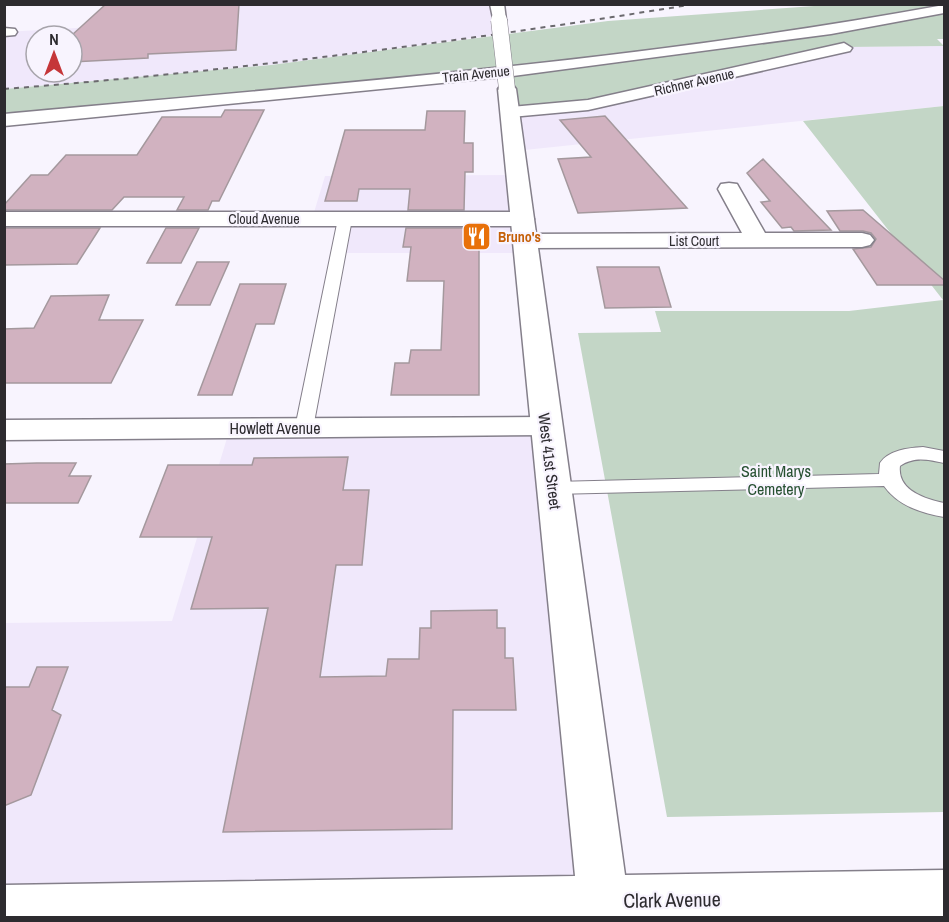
<svg xmlns="http://www.w3.org/2000/svg" width="949" height="922" viewBox="0 0 949 922" font-family="'Archivo Narrow',sans-serif">
<rect width="100%" height="100%" fill="#f8f4fe"/>
<path fill="#f0e8fb" fill-rule="evenodd" d="M497,4l4,30 -230,31 -266,24 -1,-57 179,-10 15,-17zM36,36h36v36h-36z
M944,46v60l-429,45 -4,-39 335,-65z
M518,175l9,78h-189l7,-34h-33l13,-43z
M546,426l58,475 340,-7v23h-939l-1,-294 168,-2 58,-193z"/>
<path fill="#c3d6c6" d="M828,5h116v34h-7l7,7 -98,1 -250,56 -85,9 -6,-41 -500,49v-31l266,-24 337,-44z
M944,106v706l-277,5 -89,-484 83,-1 -6,-21h194l94,-11 -140,-179z"/>
<path fill="#d1b2c0" stroke="#a4989d" stroke-width="1.5" d="M106,4h133l-3,46 -88,4v4l-76,4v-27z
M225,110h39l-45,91h-7l-4,9h-31l7,-13h-60l-12,13h-108v-5l27,-30h17l18,-20h71l25,-38h59z
M427,111h38l-1,32h9v29h-8l-1,38h-56l2,-21h-51l-2,12h-32l20,-71h80z
M605,116l82,92 -109,5 -20,-54 33,-2 -31,-37z
M763,159l43,45 25,26 -37,1 -3,-4 -9,1 -21,-26 9,-1 -23,-28z
M863,210l82,71v4h-68l-24,-36 18,-2 5,-8 -5,-6 -8,-2h-23l-13,-20z
M4,228h96l-23,36 -73,1z
M166,228h33l-18,35h-34z
M406,228h58v3h15v164h-88l4,-32h14l2,-13h30l3,-69h-37l4,-34h-8z
M197,262h32l-19,43h-34z
M597,267h62l12,40 -66,1z
M240,284h46l-12,40h-18l-24,71h-34z
M109,295l-10,25h44l-32,63h-107v-54l30,-1 17,-32z
M348,457l-5,33h26l-7,75h-26l-16,112 66,-1 2,-17h31l1,-31h11v-17l66,-1v18h8v30h8l3,52h-63l-1,119 -229,3 45,-224 -77,1 21,-72h-72l28,-72h84l2,-7z
M37,463h39l-7,13h22l-13,27h-74v-39z
M37,667h31l-16,43 9,5 -30,80 -27,11v-119h25z"/>
<g fill="none" stroke-linecap="round" stroke-linejoin="round">
<defs>
<path id="lane" d="M345,215l7,4 -39,209 -2,4h-14l-2,-4 43,-209z
M923,447l21,4v12c-16,-3 -29,-7 -44,3 -3,24 24,33 44,37v14c-22,-4 -46,-11 -60,-31l-330,8 -7,-1 -3,-5 3,-5 7,-1 325,-8 1,-11c9,-13 28,-15 43,-16z"/>
<path id="street" d="M944,5v8l-113,21 -318,42 -509,50v-12c314,-29 630,-52 940,-109z
M4,28l11,1 2,3 -2,3 -11,1z
M844,43l8,5 -2,3 -262,59 -77,7 -6,-1 -3,-4 3,-4 6,-1 77,-7z
M729,183l8,1 28,49h97l8,2 4,5 -4,5 -8,2 -336,1 -8,-2 -4,-5 4,-5 8,-2 216,-1 -24,-44 3,-5z
M4,212h519l8,2 3,5 -3,5 -8,2h-519z
M546,417l11,2 5,7 -5,7 -11,2 -542,5v-20z"/>
<path id="secondary" d="M490,4h14l2,16 -2,3h-10z
M507,84l6,1 3,4 109,786 319,-5v48h-940v-33l571,-9 -77,-787 3,-4z"/>
</defs>
<use href="#lane" stroke="#847f8a" stroke-width="2"/>
<use href="#street" stroke="#847f8a" stroke-width="3"/>
<use href="#secondary" stroke="#847f8a" stroke-width="3"/>
<use href="#lane" fill="#fff" fill-rule="evenodd"/>
<use href="#street" fill="#fff" fill-rule="evenodd"/>
<use href="#secondary" fill="#fff" fill-rule="evenodd"/>
<path stroke="#6b696e" stroke-width="2" stroke-dasharray="5 5" stroke-linecap="butt" d="M4,89c232,-18 462,-48 691,-85"/>
<defs>
<path id="secondary-bridge" d="M499,20l8,69"/>
</defs>
<use href="#secondary-bridge" stroke="#847f8a" stroke-width="17" stroke-linecap="butt"/>
<use href="#secondary-bridge" stroke="#fff" stroke-width="16"/>
</g>
<defs>
<symbol id="restaurant-square" viewBox="-11 -11 22 22"><rect x="-9" y="-9" width="18" height="18" rx="4" fill="#e8710a" stroke="#f8f4fe"/><path d="M-5-6h1v4h1v-4h1v4h1v-4h1v5L-1.5 .5V6h-2V.5L-5-1ZM5-6V6H3V1.5H1.5Q1.5-4 5-6Z" fill="#fff"/></symbol>
</defs>
<g fill-rule="evenodd">
<use href="#restaurant-square" x="460" y="220" width="33" height="33"/>
</g>
<g text-anchor="middle" stroke-width="4.5" stroke-linejoin="round" paint-order="stroke">
<g font-size="14" fill="#2d2b2f" stroke="#f8f4fe">
<text transform="translate(476 74) rotate(-6)" y="5">Train Avenue</text>
<text transform="translate(694 82) rotate(-13)" y="5">Richner Avenue</text>
<text x="264" y="224">Cloud Avenue</text>
<text x="694" y="246">List Court</text>
</g>
<g font-size="14" font-weight="bold" fill="#c56008" stroke="#f8f4fe" text-anchor="start">
<text x="498" y="242">Bruno's</text>
</g>
<g font-size="16" fill="#2d2b2f" stroke="#f8f4fe">
<text x="275" y="434">Howlett Avenue</text>
<text transform="translate(550 461) rotate(83)" y="6">West 41st Street</text>
</g>
<g font-size="16" fill="#265031" stroke="#f8f4fe">
<text x="776" y="477">Saint Marys<tspan x="776" dy="18">Cemetery</tspan></text>
</g>
<g font-size="20" fill="#2d2b2f" stroke="#f8f4fe">
<text transform="translate(672 900) rotate(-1)" y="7">Clark Avenue</text>
</g>
</g>
<rect width="949" height="922" fill="none" stroke="#2d2b2f" stroke-width="12"/>
<g transform="translate(54 54)"><circle r="28" fill="#f8f4fe" stroke="#a7a4ab" stroke-width="1.5"/>
<path d="M0-4.5L10 22L0 15L-10 22Z" fill="#c53639"/>
<text y="-9" font-size="16" font-weight="bold" text-anchor="middle" fill="#2d2b2f">N</text>
</g>
</svg>
